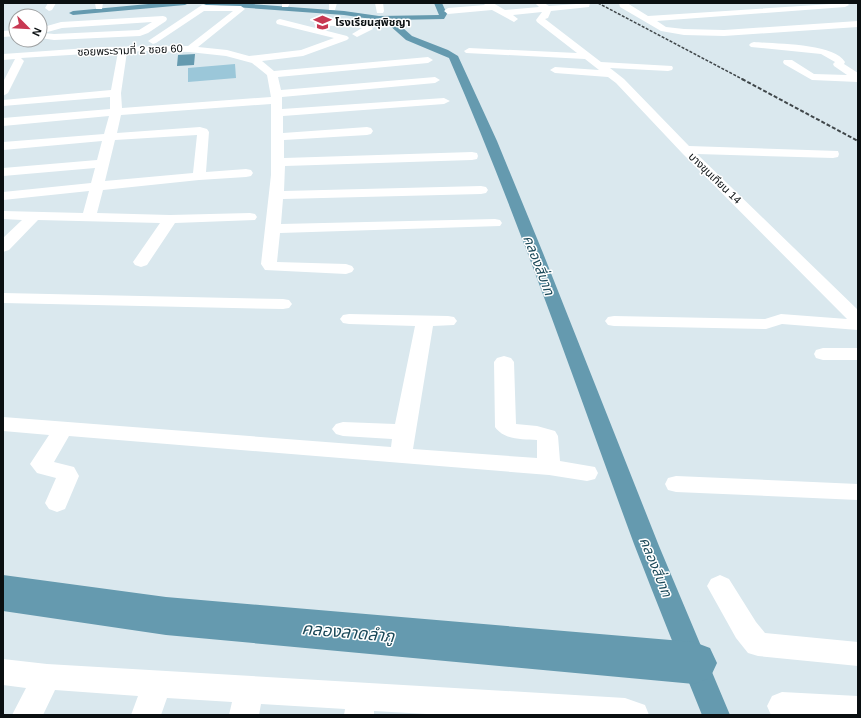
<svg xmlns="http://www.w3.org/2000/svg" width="861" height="718" viewBox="0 0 861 718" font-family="Arial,'Noto Sans Thai',sans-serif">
<rect width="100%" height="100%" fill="#dae8ee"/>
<path fill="#9bc7d9" d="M235,64l1,14 -48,4v-14z"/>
<path fill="#659aaf" d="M195,54l-1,11 -17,1 1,-11z"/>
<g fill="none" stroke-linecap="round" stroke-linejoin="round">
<path fill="#659aaf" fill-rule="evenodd" d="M159,3h30l-4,2 -112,10 -4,-2 4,-2z
M202,3h37l105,8 35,5 60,-1 -5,-12h8l5,11 -3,5 -50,1 18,16 36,14 10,6 39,85 46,112 116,293 71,169h-28c-23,-57 -46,-114 -68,-171 -60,-163 -116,-327 -185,-486l-43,-18 -18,-16 -10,-4 -34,-5 -138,-10z"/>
<path fill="#659aaf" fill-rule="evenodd" d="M3,575l163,22 528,45 16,6 7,15 -7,15 -16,6 -528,-49 -163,-24z"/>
<path fill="#fff" fill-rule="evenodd" d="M48,3h8l-4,7 -3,1 -4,-3z
M95,3h8l-1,6h-6z
M282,3h8l-2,4h-6z
M329,3h8l-2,7h-6z
M375,3h8l1,8 -1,2h-6z
M483,3h10l12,7 34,-3 -4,-4h9l5,3 41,-3 -1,4 -38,4 -3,7 -3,1 56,43 71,4 1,2 -1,2 -4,1 -58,-3 14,11 65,67 149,5 1,3 -1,3 -5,1 -136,-4 161,156v20l-76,-6 -16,5 -152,-3 -6,-1 -3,-4 3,-4 6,-1 151,3 16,-5 66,5 -165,-166 -66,-70 -8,-6 -53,-4 -5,-3 5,-3 44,3 -14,-11 -119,-6 -2,-2 5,-3 108,5 -40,-31 -1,-2 6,-8 -29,3 5,4 -4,3 -22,-12 -44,4 -4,-3 4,-3 37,-3z
M619,3h8l21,13 199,-13 2,2 -4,2 -188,14 9,6 18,2 40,1 134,-9v6l-134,9 -40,-1 -23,-4 -41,-24z
M202,5l39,1 4,3 -47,38 29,3 22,6 52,-6 33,-12 -57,-14 -1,-2 1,-2 3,-1 67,17 2,2 -2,2 -44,16 -41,5 12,10 154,-14 5,3 -5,3 -150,14 3,13 154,-13 5,3 -5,3 -153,14v12l162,-11 6,3 -6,3 -161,12v17l84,-6 4,1 2,3 -2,3 -4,1 -83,5v18l188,-6 5,1 1,3 -1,3 -5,1 -187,6 -1,25 197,-5 5,1 2,3 -2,3 -5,1 -198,5 -2,25 214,-5 5,1 2,3 -2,3 -220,7 -3,29 69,2 6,2 2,3 -2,3 -6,2 -81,-4 -4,-6 10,-89v-71l-150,11 -4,18 83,-6 7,2 2,3 -3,40 40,-3 5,1 2,3 -2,3 -5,1 -47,3 -96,10 -6,23 73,2 80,-2 5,1 2,3 -2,3 -80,3 -28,42 -6,2 -6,-2 -2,-3 27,-39 -122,-3 -29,30 -6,2v-14l19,-18 -19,-1v-8l80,2 6,-22 -86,9v-8l88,-9 4,-15 -92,8v-8l94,-8 5,-19 -99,9v-8l101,-8 5,-18 -106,10v-8l107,-9v-12l-107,9v-6l108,-10 7,-38 -97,6 3,3 -16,32 -5,3v-14l12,-23 -12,1v-6l99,-7 86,-1 45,-35h-29l-48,32 -3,1 -5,-3zM146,51l43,1 37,4 26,7 15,12 4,22 -149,11 -1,-15 6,-41zM197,135l-4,38 -88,8 10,-41z
M163,16l3,1 1,2 -1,2 -18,12 -8,3 -86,4 -14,-2v-10l21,-6zM152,22l-13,8 -85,4 -10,-1 18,-5z
M318,20l36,1 16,4 3,4 -16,8 -5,-3 10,-6 -8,-1 -39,-2 -1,-2z
M16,30v6l-13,1v-6z
M754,42c21,2 80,1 91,20l-1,2 14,9v9l-46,-2 -28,-16 -1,-2 1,-2h8l22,14 33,1 -13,-9 -1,-2 2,-2 -14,-8 -70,-7 -2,-2 2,-2z
M3,293l280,6 6,1 3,4 -3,4 -6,1 -280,-6z
M349,314l99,2 6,1 3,4 -3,4 -21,1 -20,123 124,9v-18c-15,-1 -33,0 -42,-13l-1,-65 3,-4 7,-2 7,2 3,4 2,62 21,2 18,5 3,5 2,25 35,6 3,6 -3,6 -8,2 -38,-6 -480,-39 -15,26 20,5 5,9 -14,33 -8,3 -8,-3 -4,-6 11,-25 -19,-5 -7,-9 19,-29 -46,-4v-14l388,30 1,-8 -49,-3 -7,-2 -4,-5 4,-5 7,-2 52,2 20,-98 -66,-2 -6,-1 -3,-4 3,-4z
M823,348h35v12h-35l-7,-2 -2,-4 2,-4z
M676,476l182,8v16l-182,-8 -8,-2 -3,-6 3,-6z
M720,575l9,4 27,43 9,11 93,9v24l-100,-10 -10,-3 -12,-15 -29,-52 4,-7z
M3,659l44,5 578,34 20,7 4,10h-205l-70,-4v4h-30l1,-6 -84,-5 -2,11h-30l3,-13 -65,-4 -6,17h-30l7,-19 -83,-6 -12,25h-31l14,-27 -23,-3z
M782,692l76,4v19h-87l-4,-9 5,-10z"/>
<path stroke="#40474a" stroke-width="1.5" stroke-dasharray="3 1.5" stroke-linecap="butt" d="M598,3l146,77"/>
<path stroke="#40474a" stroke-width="2" stroke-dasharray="4 2" stroke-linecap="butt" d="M742,79l116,62"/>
</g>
<defs>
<symbol id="school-bare" viewBox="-9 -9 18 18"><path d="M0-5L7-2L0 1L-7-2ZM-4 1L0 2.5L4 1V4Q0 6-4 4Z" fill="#c83852" stroke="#fff" stroke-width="2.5" paint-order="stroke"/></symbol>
</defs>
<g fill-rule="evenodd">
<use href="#school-bare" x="310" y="10" width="25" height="25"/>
</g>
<g text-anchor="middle" stroke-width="3" stroke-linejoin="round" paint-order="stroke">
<g font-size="11" font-weight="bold" fill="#0a0f11" stroke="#fff" text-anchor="start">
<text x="335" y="26">โรงเรียนสุพิชญา</text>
</g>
<g font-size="11" fill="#0a0f11" stroke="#fff">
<text transform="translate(130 50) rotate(-2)" y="4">ซอยพระรามที่ 2 ซอย 60</text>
<text transform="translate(715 178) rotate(44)" y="4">บางขุนเทียน 14</text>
</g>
<g font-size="14" font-style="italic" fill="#1b4959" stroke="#fff">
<text transform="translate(539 265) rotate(69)" y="5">คลองสี่บาท</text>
<text transform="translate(656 567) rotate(68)" y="5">คลองสี่บาท</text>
</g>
<g font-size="17" font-style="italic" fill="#1b4959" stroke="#fff">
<text transform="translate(348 632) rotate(5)" y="6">คลองลาดลำภู</text>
</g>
</g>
<rect width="861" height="718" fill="none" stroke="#0a0f11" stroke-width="8"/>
<g transform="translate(28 28) rotate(114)"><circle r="19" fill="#ffffff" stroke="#9d9fa0"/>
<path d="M0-3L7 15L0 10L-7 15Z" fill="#c83852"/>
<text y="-6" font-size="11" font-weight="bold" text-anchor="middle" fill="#0a0f11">N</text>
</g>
</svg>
